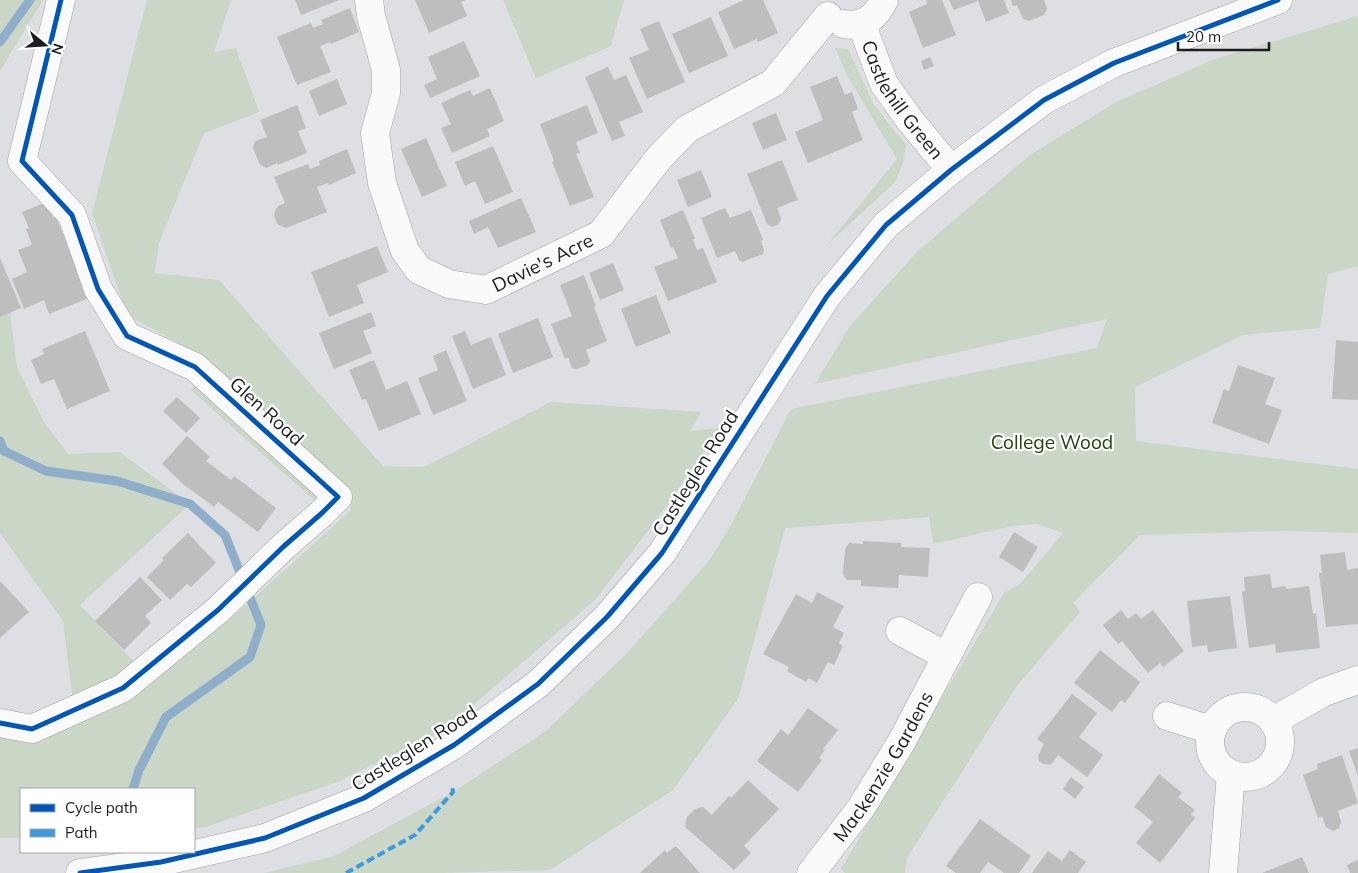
<svg xmlns="http://www.w3.org/2000/svg" width="1358" height="873" viewBox="0 0 1358 873" font-family="Mulish,sans-serif">
<rect width="100%" height="100%" fill="#dedfe3"/>
<path fill="#cad6c6" d="M0,0h43l-43,71z
M147,0h84l-17,52 22,-4 23,64 -55,21 -45,110 -4,30 64,7 164,186 41,1 127,-65 150,10 -11,19 30,-3 -57,83 -68,89 -151,130 -107,52 -131,45 -12,1v-39h-173v49h-21v-104l35,6 99,-42 95,-78 122,-110 -2,-21 -11,8 -23,4 -124,-111 21,-28 -85,-47 -35,-102z
M503,0h121l-13,46 -75,32z
M1358,16v250l-30,8 -8,54 -77,7 -108,52 1,54 222,28v64l-73,-2 -145,4 -67,68 7,9 -64,75 -109,171 -2,15h-60l-4,-4 163,-276 17,-10 42,-50 -26,-9 -24,2 -80,18 -4,-27 -144,11 -47,171 -65,91 -123,80 -108,3h-178l70,-17 119,-64 93,-61 81,-78 82,-92 22,-36 60,-116 306,-61 10,-29 -292,65 35,-58 67,-74 113,-97 86,-53 99,-43z
M835,48l13,1 26,56 32,40 -3,18 -8,19 -68,63 70,-86 -49,-82z
M0,281l10,31 7,55 27,55 24,32 52,-2 70,52 -110,101 59,62 -66,35 -10,-81 -63,-88z"/>
<g fill="none" stroke-linecap="round" stroke-linejoin="round">
<path stroke="#8faeca" stroke-width="9" d="M0,42l30,-42
M0,441l4,10 42,20 71,10 73,23 35,31 36,90 -11,32 -84,60 -27,53 -6,19"/>
</g>
<path fill="#bebebf" d="M295,0h44l-38,15z
M415,0h51l-5,2 6,14 -38,17z
M744,0h19l15,33 -20,9 -1,-3 -23,10 -16,-37z
M926,0h16l14,35 -33,13 -14,-36 18,-8z
M949,0h55l5,13 -23,9 -8,-21 -24,9z
M1011,0h33l3,9 -3,6 -15,6 -6,-2 -6,-14 -4,1z
M350,8l9,24 -28,12 -1,-2 -10,4 11,26 -34,13 -20,-48 34,-14 2,5 10,-4 -2,-4z
M711,17l17,39 -39,17 -17,-39z
M659,21l26,61 -38,17 -18,-41 20,-8 -9,-21z
M464,41l16,35 -50,22 -6,-13 13,-6 -9,-22z
M930,57l4,9 -10,4 -3,-9z
M608,67l6,13 12,-5 17,37 -24,10 6,14 -13,5 -27,-64z
M837,76l8,19 7,-3 6,17 -6,3 11,28 -55,23 -13,-31 28,-12 -13,-33z
M337,79l10,25 -28,12 -10,-25z
M490,88l14,33 -17,8 3,7 -38,17 -11,-25 10,-4 -10,-21 29,-13 3,6z
M297,105l9,23 -8,3 9,22 -29,12 -1,-2 -11,5 -6,-3 -7,-17 2,-7 12,-4 -7,-17z
M587,105l11,28 -22,9 4,11 -4,1 18,43 -24,9 -18,-44 2,-1 -14,-37z
M776,113l11,27 -24,10 -11,-27z
M426,138l21,48 -25,11 -21,-48z
M493,146l20,46 -28,12 -10,-23 -10,5 -10,-24z
M347,149l9,24 -27,12 -1,-2 -11,4 10,25 -41,16 -9,-4 -3,-9 1,-4 3,-5 7,-3 -11,-26 34,-13 2,5 10,-4 -1,-4z
M782,160l16,40 -21,8 4,10 -2,6 -7,3 -5,-3 -20,-50z
M701,170l11,27 -24,10 -11,-27z
M521,198l15,34 -38,16 -10,-21 -14,7 -5,-13z
M47,202l6,16 3,-1 33,81 -40,16 -5,-14 -20,9 -12,-30 15,-7 -9,-22 14,-5 -6,-16 3,-1 -7,-16z
M725,208l5,10 21,-8 12,30 -2,1 3,9 -1,4 -21,8 -3,-2 -4,-9 -18,7 -16,-40z
M683,210l12,29h-2l4,11 6,-2 14,34 -49,19 -14,-34 24,-9 -5,-11 -2,1 -11,-28z
M377,246l11,26 -31,13 7,18 -35,14 -18,-45z
M0,258l21,50 -21,9z
M613,263l11,27 -24,10 -11,-27z
M584,275l12,31 -2,1 13,34 -21,9 4,11 -2,4 -11,4 -5,-1 -4,-11 -3,2 -14,-35 21,-8 -12,-31z
M656,295l15,38 -35,14 -15,-38z
M371,312l5,14 -13,5 9,22 -38,16 -15,-36z
M538,318l15,39 -40,16 -15,-39z
M85,331l25,60 -43,18 -13,-30 -13,5 -10,-24 13,-6 -2,-5z
M465,331l6,14 20,-8 15,38 -33,14 -21,-53z
M1336,340l22,2v58l-26,-1z
M446,350l21,51 -34,14 -15,-37 20,-8 -5,-14z
M374,360l12,30 21,-9 14,33 -42,17 -13,-32 -4,1 -13,-30z
M1238,365l37,13 -10,26 17,6 -13,34 -57,-21 12,-34 5,2z
M177,397l23,21 -14,15 -23,-22z
M187,436l23,21 -4,4 25,19 3,-4 42,32 -18,24 -40,-30 -4,5 -30,-22 -22,-21z
M1014,532l24,15 -15,25 -24,-15z
M188,533l28,30 -25,24 -4,-3 -17,16 -23,-23 17,-17 -2,-2z
M863,541l38,2v4l29,1 -2,29 -29,-2 -1,13 -37,-2v-6h-14l-4,-6 2,-25 4,-6 14,1z
M1345,552l2,18 11,-2v56l-32,3 -7,-54h3l-2,-18z
M1270,574l2,14 14,-2v3l23,-3 4,28 3,-1 4,35 -44,5 -1,-9 -26,4 -7,-56 3,-1 -1,-14z
M140,577l22,23 -17,16 6,7 -27,27 -29,-29z
M0,581l29,31 -29,26z
M817,592l27,14 -11,21 11,6 -5,10 4,3 -9,19 -6,-3 -11,21 -8,-5 -3,4 -19,-11 2,-4 -26,-13 33,-60 16,9z
M1230,596l7,52 -29,4 -1,-7 -15,2 -5,-46z
M1121,610l7,9 8,-6 5,6 12,-9 31,41 -21,16 -3,-4 -12,10 -26,-32 -4,3 -15,-19z
M1100,650l40,32 -15,21 -4,-3 -9,12 -38,-29z
M1072,694l25,19 -18,24 24,18 -16,22 -29,-22 -5,7 -4,3 -5,-1 -5,-3 -1,-5 6,-12 -7,-5z
M808,708l30,22 -15,19 2,1 -6,8 3,2 -24,32 -41,-31 24,-32 7,6z
M1358,748v28l-9,-25z
M1342,755l16,48 -20,8 3,11 -2,6 -6,3 -7,-4 -4,-11 -4,2 -15,-43 15,-6 -1,-5z
M1159,774l23,19 -4,4 17,13 -4,4 4,4 -35,45 -24,-20 17,-21 -19,-15z
M1071,777l13,10 -9,12 -12,-10z
M748,780l31,29 -35,37 7,7 -17,17 -49,-43 2,-10 8,-8 8,-2 9,8 17,-19 2,2z
M980,819l51,37 -12,17h-15l-16,-11 -8,11h-24l-10,-7z
M676,846l24,27h-60l25,-23 2,3z
M1070,850l16,12 -8,11h-46l16,-22 14,10z
M1302,857l7,16h-47z
M1358,860v13h-8l-3,-8z"/>
<g fill="none" stroke-linecap="round" stroke-linejoin="round">
<defs>
<g id="minor">
<path id="s1" d="M369,0l2,16 15,54v23l-11,40 7,50 23,68 14,19 30,14 37,6 115,-56 58,-76 28,-29 86,-46 55,-67"/>
<path id="s2" d="M861,23l23,61 25,35 42,51"/>
<path d="M844,24c19,4 33,-8 40,-24"/>
<path d="M900,631l46,25"/>
<circle cx="1245" cy="742" r="35"/>
<path d="M1167,716l44,14"/>
<path d="M1273,721l51,-29 34,-12"/>
<path d="M0,723l32,6 91,-41 95,-78 65,-63 39,-34 16,-16 -143,-130 -68,-31 -29,-47 -26,-74 -50,-54 39,-161"/>
<path d="M80,873l81,-11 104,-24 99,-40 90,-53 84,-61 69,-67 55,-64 165,-257 59,-71 65,-55 93,-70 70,-37 164,-63"/>
<path id="s3" d="M811,873l50,-65 41,-67 76,-144"/>
<path d="M1223,873l8,-99"/>
</g>
</defs>
<use href="#minor" stroke="#a2a2a5" stroke-width="29"/>
<use href="#minor" stroke="#fafafb" stroke-width="28"/>
<path stroke="#3c9be0" stroke-width="4" stroke-dasharray="8 4" stroke-linecap="butt" d="M346,873l69,-38 38,-43 -1,-6"/>
<defs>
<path id="cycleway" d="M0,723l32,6 91,-41 95,-78 65,-63 39,-34 16,-16 -143,-130 -68,-31 -29,-47 -26,-74 -50,-54 39,-161
M80,873l81,-11 104,-24 99,-40 90,-53 84,-61 69,-67 55,-64 165,-257 59,-71 65,-55 93,-70 70,-37 164,-63"/>
</defs>
<use href="#cycleway" stroke="#fff" stroke-width="8"/>
<use href="#cycleway" stroke="#0057b8" stroke-width="5"/>
</g>
<g text-anchor="middle" stroke-width="4.5" stroke-linejoin="round" paint-order="stroke">
<g font-size="19" fill="#1c1d1f" stroke="#fff">
<text dy="7" stroke="none"><textPath href="#s2" startOffset="88">Castlehill Green</textPath></text>
<text dy="7" stroke="none"><textPath href="#s1" startOffset="416">Davie's Acre</textPath></text>
<text transform="translate(267 411) rotate(42)" y="7">Glen Road</text>
<text transform="translate(695 473) rotate(-58)" y="7">Castleglen Road</text>
<text transform="translate(414 748) rotate(-32)" y="7">Castleglen Road</text>
<text dy="7" stroke="none"><textPath href="#s3" startOffset="129">Mackenzie Gardens</textPath></text>
</g>
<g font-size="19" fill="#254211" stroke="#fff">
<text x="1052" y="449">College Wood</text>
</g>
</g>
<rect x="20" y="788" width="175" height="65" fill="#ffffff" stroke="#a4a5a5"/>
<rect x="30" y="804" width="25" height="8" fill="#0057b8" stroke="#a4a5a5"/>
<text x="65" y="813" font-size="15" fill="#1c1d1f">Cycle path</text>
<rect x="30" y="829" width="25" height="8" fill="#3c9be0" stroke="#a4a5a5"/>
<text x="65" y="838" font-size="15" fill="#1c1d1f">Path</text>
<g transform="translate(45 45) rotate(108)" stroke="#ffffff" stroke-width="4" paint-order="stroke">
<path d="M0-4L9 19L0 12L-9 19Z" fill="#1c1d1f"/>
<text y="-8" font-size="14" font-weight="bold" text-anchor="middle" fill="#1c1d1f">N</text>
</g>
<path d="M1178 42v8h91v-8" fill="none" stroke="#1c1d1f" stroke-width="2.5"/>
<text x="1186" y="42" font-size="15" fill="#1c1d1f" stroke="#ffffff" stroke-width="4" paint-order="stroke">20 m</text>
</svg>
